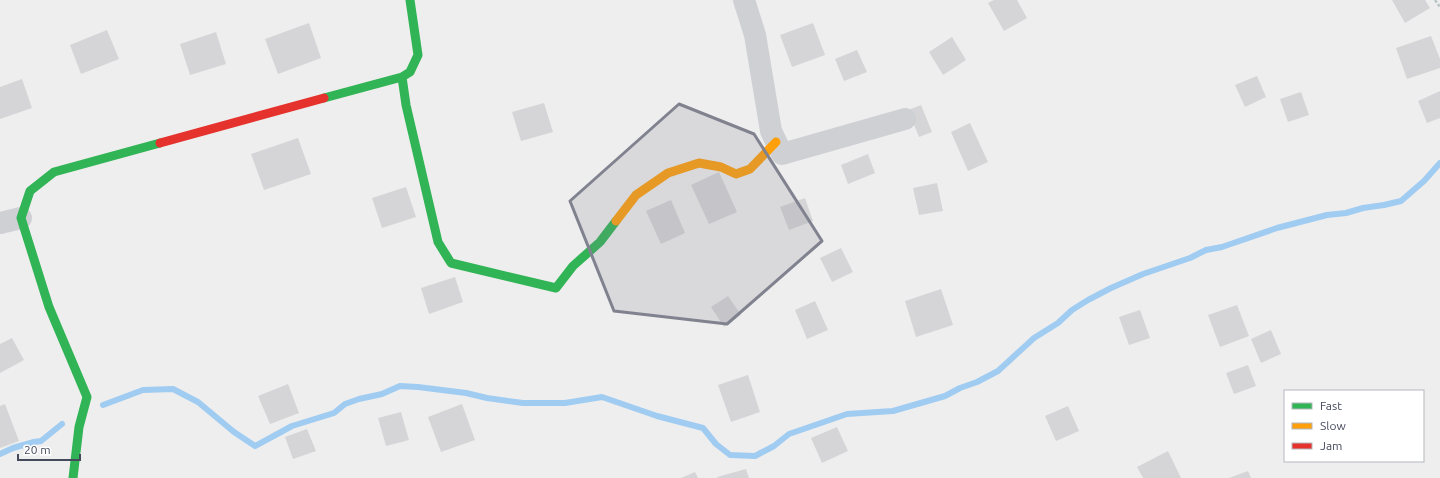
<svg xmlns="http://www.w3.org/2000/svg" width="1440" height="478" viewBox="0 0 1440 478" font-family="Ubuntu,sans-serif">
<rect width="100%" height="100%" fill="#efeeee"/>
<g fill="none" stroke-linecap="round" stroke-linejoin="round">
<path stroke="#a0ccf2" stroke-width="6" d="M103,405l40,-15 30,-1 25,13 36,30 21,14 37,-20 42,-13 11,-9 14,-5 23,-5 18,-8 18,1 48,6 21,5 36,5h42l37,-6 55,19 46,12 13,16 14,11 25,1 19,-10 15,-12 58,-20 46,-3 52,-15 15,-8 17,-6 21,-11 36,-33 24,-15 14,-13 16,-10 23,-12 32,-14 47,-16 16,-8 16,-3 55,-19 50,-13 19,-2 17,-5 21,-3 17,-4 23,-20 16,-18
M0,454l13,-6 21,-6 7,-1 21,-17"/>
</g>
<path fill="#d5d5d7" d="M994,0h23l10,18 -23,13 -16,-28z
M1392,0h33l5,8 -25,15z
M309,23l12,35 -43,16 -13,-35z
M813,23l12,32 -33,12 -12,-32z
M107,30l12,29 -38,15 -11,-29z
M216,32l10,32 -36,11 -10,-31z
M1431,36l9,23v9l-33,11 -11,-31z
M952,37l14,23 -23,15 -14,-23z
M857,50l10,22 -23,9 -9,-22z
M1257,76l9,21 -21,10 -10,-22z
M22,79l10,29 -32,11v-32z
M1440,91v27l-13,5 -9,-22z
M1301,92l8,23 -21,7 -8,-23z
M544,103l9,29 -32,9 -9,-29z
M921,105l11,27 -13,5 -11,-27z
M970,123l18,39 -20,9 -17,-39z
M298,138l13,36 -47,16 -13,-36z
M868,154l7,19 -27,11 -7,-19z
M719,172l18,40 -28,12 -18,-39z
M937,183l6,28 -24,4 -6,-27z
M406,187l10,30 -34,11 -10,-30z
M805,198l8,23 -24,9 -9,-23z
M671,200l14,33 -24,11 -15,-33z
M841,248l12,24 -21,10 -12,-24z
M455,277l8,25 -34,12 -8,-26z
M941,289l12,36 -37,12 -11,-36z
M728,296l13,19 -17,12 -13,-20z
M815,301l13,29 -21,9 -12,-29z
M1237,305l12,31 -29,11 -12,-32z
M1140,310l10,28 -21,7 -10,-28z
M1271,330l10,24 -20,9 -10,-24z
M12,338l12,22 -24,13v-29z
M1248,365l8,21 -22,8 -8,-21z
M748,375l12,37 -29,10 -13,-37z
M288,384l11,29 -29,11 -12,-28z
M5,404l14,37 -19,7v-42z
M462,404l13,36 -34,12 -13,-35z
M1068,406l11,25 -23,10 -11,-25z
M401,412l8,28 -23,6 -8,-28z
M837,427l11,24 -26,12 -11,-25z
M307,429l9,22 -23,8 -8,-22z
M1168,451l13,27h-38l-6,-11z
M746,469l3,9h-31l-1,-1z
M1248,471l3,7h-22z
M695,472l3,6h-17z"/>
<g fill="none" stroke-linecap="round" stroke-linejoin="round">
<path stroke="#b8c5c4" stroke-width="2.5" stroke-dasharray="3 2" stroke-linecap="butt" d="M1435,0l5,7"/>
<path stroke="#ced0d4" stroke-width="22" d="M744,0l11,35 16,96 11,23 123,-35
M0,223l21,-5"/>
<path stroke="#30b455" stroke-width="9" d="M402,77l4,28 32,137 13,21 105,25 17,-22 27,-24 16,-21
M324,98l78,-21 8,-5 8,-17 -8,-55
M73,478l6,-51 8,-30 -38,-90 -28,-89 9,-27 24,-19 106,-29"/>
<path stroke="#ff9f0a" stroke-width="9" d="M616,221l20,-26 32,-22 31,-10 22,4 15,7 14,-5 26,-27"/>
<path stroke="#e5322d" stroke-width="9" d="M160,143l164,-45"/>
</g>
<path fill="#80838f" fill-opacity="0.2" stroke="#80838f" stroke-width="3" stroke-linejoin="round" d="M679,104l75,30 68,107 -95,83 -113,-13 -44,-110z"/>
<rect x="1284" y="390" width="140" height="72" fill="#ffffff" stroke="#b4b7be"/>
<rect x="1292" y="403" width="20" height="6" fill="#30b455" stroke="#b4b7be"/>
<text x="1320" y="410" font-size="12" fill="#444a5c">Fast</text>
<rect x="1292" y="423" width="20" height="6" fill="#ff9f0a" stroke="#b4b7be"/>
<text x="1320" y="430" font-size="12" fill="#444a5c">Slow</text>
<rect x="1292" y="443" width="20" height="6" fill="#e5322d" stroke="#b4b7be"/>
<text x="1320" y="450" font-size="12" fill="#444a5c">Jam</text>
<path d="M18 454v6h62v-6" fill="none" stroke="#444a5c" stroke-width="2"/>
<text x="24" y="454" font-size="12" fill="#444a5c" stroke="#ffffff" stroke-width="3" paint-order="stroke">20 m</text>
</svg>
